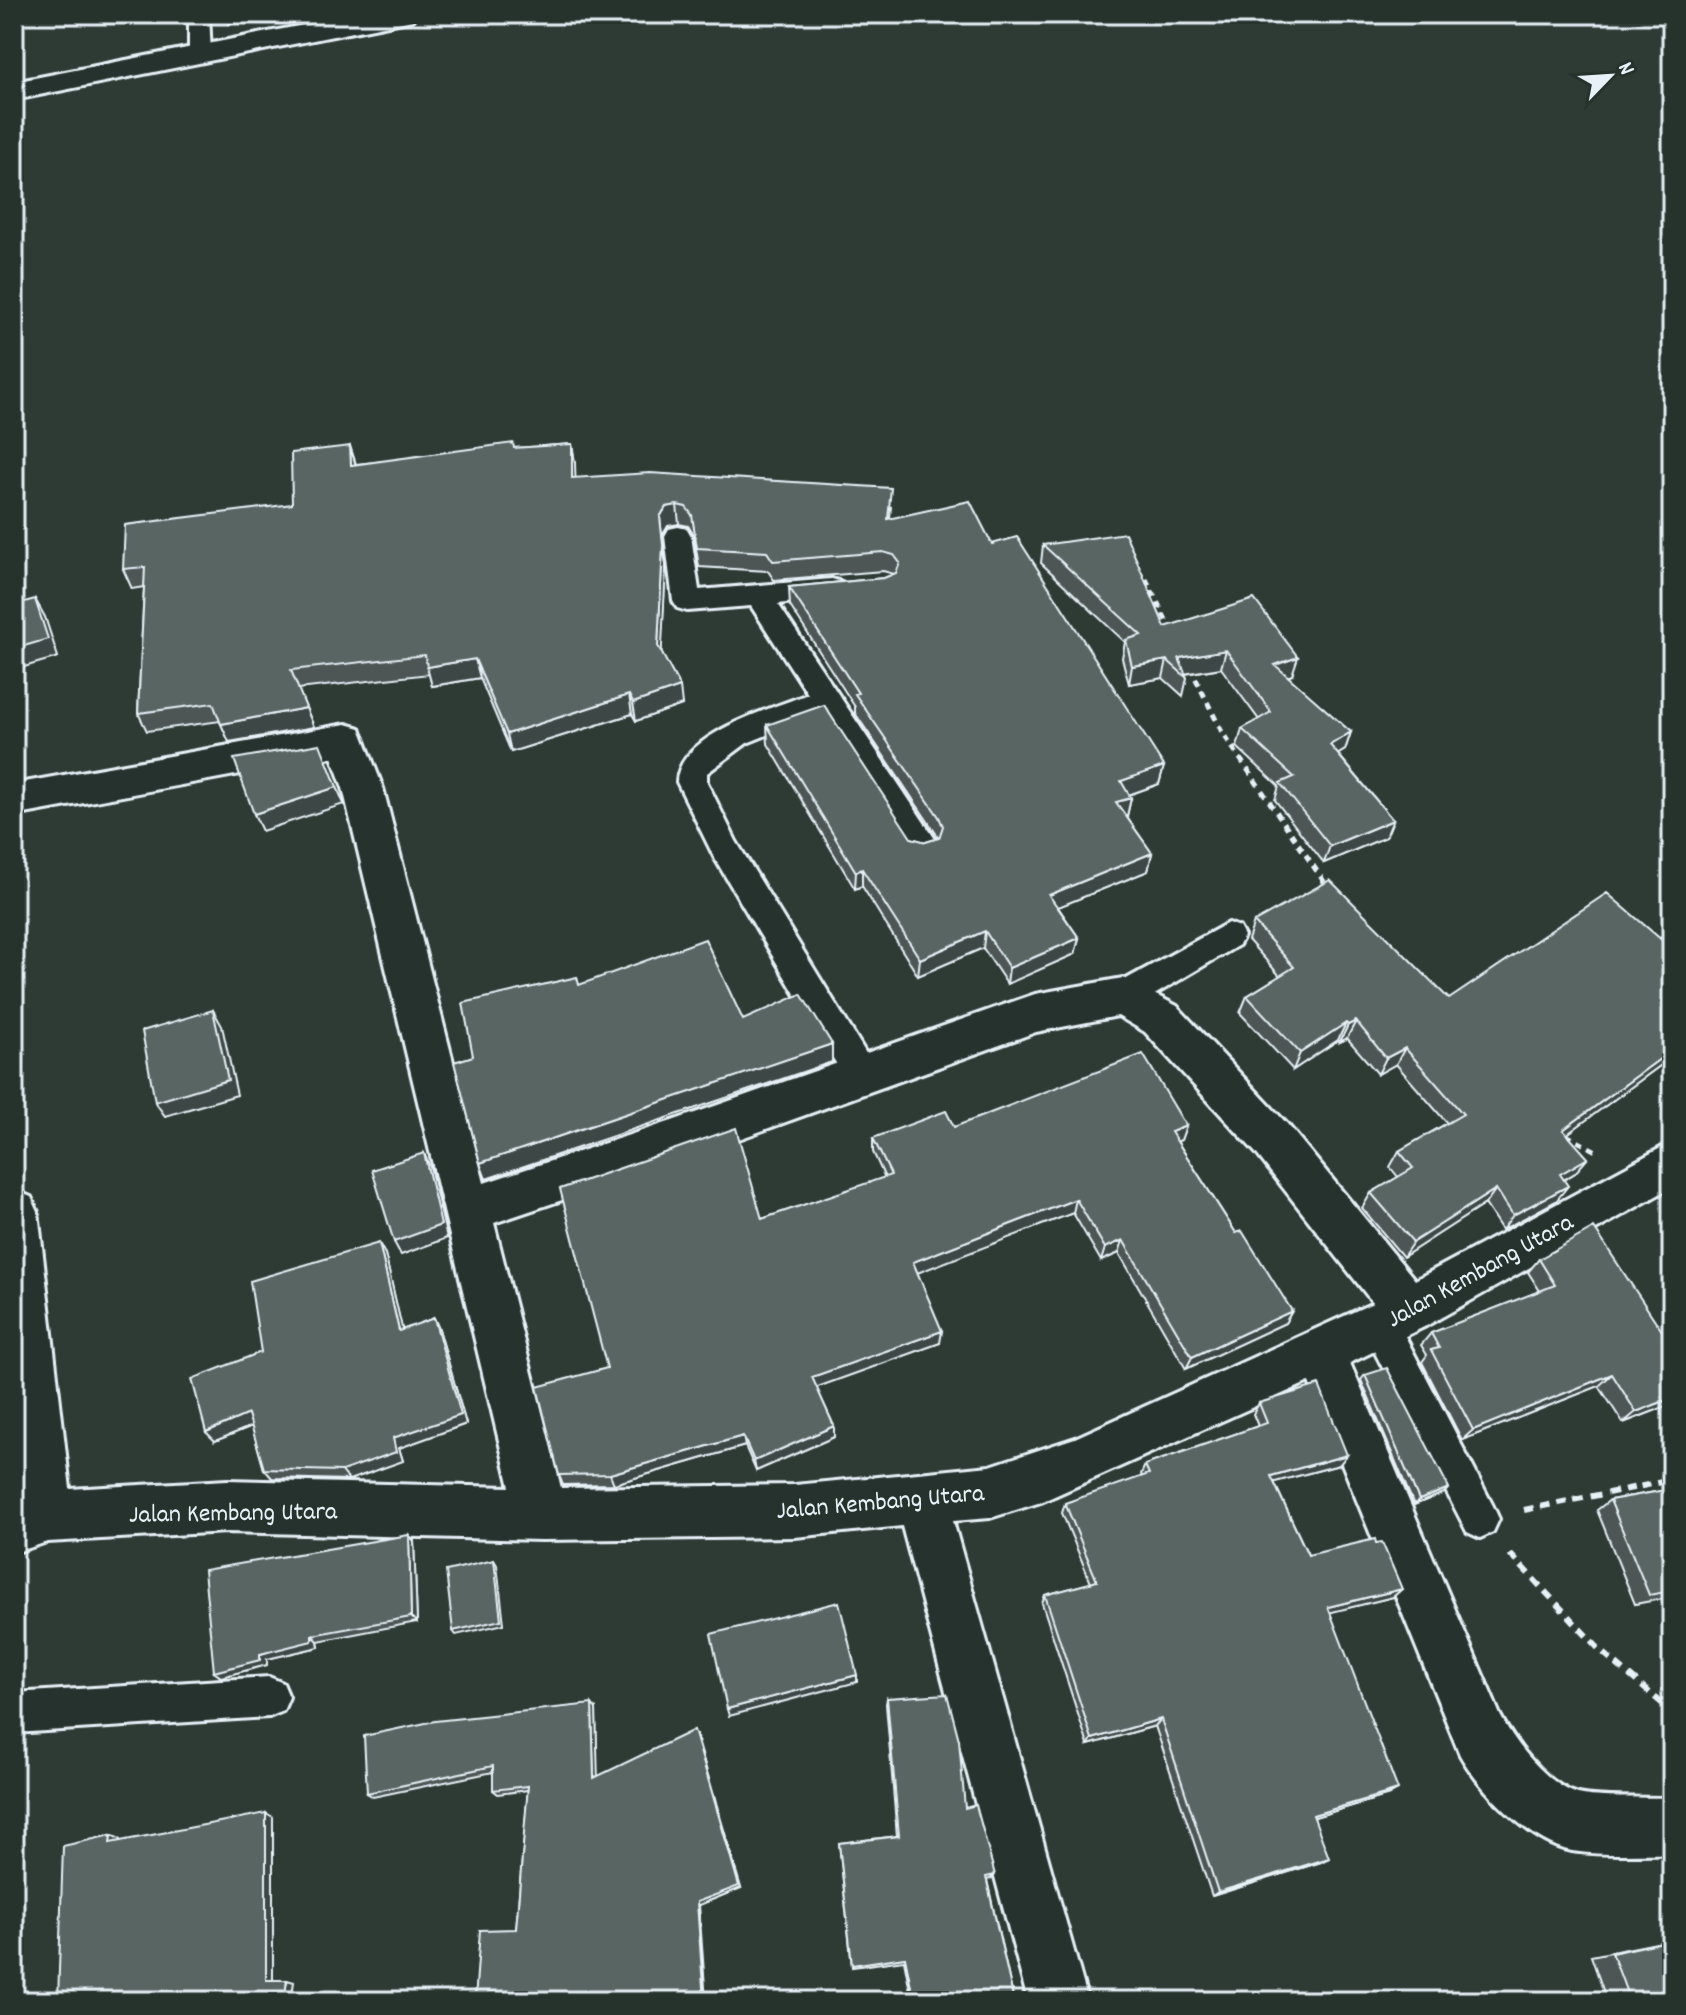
<svg xmlns="http://www.w3.org/2000/svg" width="1686" height="2015" viewBox="0 0 1686 2015" font-family="Dekko,sans-serif">
<rect width="100%" height="100%" fill="#2e3b35"/>
<filter id="ink" filterUnits="userSpaceOnUse"><feTurbulence type="fractalNoise" baseFrequency=".0125" numOctaves="2"/><feDisplacementMap in="SourceGraphic" scale="16" xChannelSelector="R" yChannelSelector="G"/><feConvolveMatrix kernelMatrix="1 2 1 2 8 2 1 2 1" color-interpolation-filters="sRGB"/></filter>
<g filter="url(#ink)">
<g fill="none" stroke-linecap="round" stroke-linejoin="round">
<defs>
<path id="lane" d="M189,14h20l2,41 -4,4 -7,2 -11,-6z
M678,527l9,2 4,7 8,54 133,-11 10,3 4,7 -4,7 -64,8 161,241 -4,9 -11,3 -11,-3 -92,-141 -74,30 -40,30v9l29,59 137,224 4,10 -4,10 -12,4 -12,-4 -135,-228 -37,-75c1,-48 94,-73 131,-88l-57,-88 -64,5 -10,-3 -4,-7 -8,-65 4,-7z
M1228,923l11,4 5,9 -5,9 -105,62 -11,3 -11,-3 -5,-10 5,-10z
M1380,1308l13,5 100,193 6,13 -6,13 -13,6 -13,-6 -100,-195 -5,-12 5,-12z
M269,1677l14,6 6,14 -6,14 -14,6 -255,16v-40z"/>
<path id="street" d="M360,14h57l-4,6 -10,2 -389,78v-18z
M346,724l14,4 23,60 101,395 188,-62 363,-127 88,-16 54,28 111,119 127,155 257,-138v45l-246,139 -76,37 150,352c14,27 47,70 78,79 18,5 72,3 94,4v56c-33,-1 -68,2 -100,-3 -42,-8 -92,-61 -112,-96l-151,-373 -268,120 -51,16 -37,3 135,480h-60l-126,-475 -107,11 -253,3 -315,-8 -180,10 -33,11v-52l5,-2 -5,-52v-257l17,7 7,15 32,277 157,-9 283,7 -167,-699 -11,-31 -318,59v-32zM1118,1016l27,16 111,121 117,150 -298,135 -85,28 -195,19 -234,3 -67,-265 178,-60 364,-131z"/>
</defs>
<use href="#lane" stroke="#e8f1f8" stroke-width="6"/>
<use href="#street" stroke="#e8f1f8" stroke-width="6"/>
<path stroke="#e8f1f8" stroke-width="5" stroke-dasharray="7 6" stroke-linecap="butt" d="M1146,579l25,51
M1190,667l32,65 105,154
M1566,1135l30,16"/>
<path stroke="#e8f1f8" stroke-width="6" stroke-dasharray="10 7" stroke-linecap="butt" d="M1524,1510l148,-30
M1510,1554l89,95 73,63"/>
<use href="#lane" fill="#26332d" fill-rule="evenodd"/>
<use href="#street" fill="#26332d" fill-rule="evenodd"/>
</g>
<path fill="#4d5755" stroke="#e8f1f8" stroke-width="2" d="M572,444l3,19v15l316,29 -1,11 102,26 172,222 -5,18 -30,11 2,3 -4,18h-1l26,37 -4,18 -90,36 21,31 -4,16 -68,30 -24,-36 -65,28 -56,-90 -7,3 -87,-145 -1,-19 144,113 15,4 13,-4 -84,-125v-6l-65,-101 -1,-19 95,-9 10,-4 -11,-3 -109,9 -6,-9 -69,-4 -5,-32 -6,-9 -9,-2 -11,2 -6,10 4,29 -5,87 21,53 -46,16 -4,-7 -121,38 -31,-74 -48,8 -3,-12 -131,15 16,38 -85,15 -9,-21 -73,10 -9,-18 6,-126 -12,2 -9,-20 169,-65 58,-58 6,18 158,-16z
M1043,545l122,82 127,48 -4,2 63,55 -6,18 -7,4 55,66 -7,17 -62,26 -49,-63 4,-14 -42,-39 5,-18 17,-9 -38,-52 -36,6 2,4 -4,18 -20,-18 -34,6 -7,-26 3,-16 -84,-79z
M1254,922l195,77 211,-60 12,-17v135l-105,77 8,39 -11,7 -8,21 -54,29 -17,-26 -82,53 -41,-49 9,-15 27,-16 -8,-10 9,-16 48,-28 -51,-59 -18,10 -31,-36 -7,4 -2,-2 -45,30 -53,-57 7,-17 33,-20 -32,-36z
M1186,1126l-5,14 -4,1 59,92 56,78 -7,12 -99,46 -67,-116 -18,8 -28,-48 -156,59 23,71 -124,44 18,39v11l-78,34 -11,-25 -131,38 -51,1 -4,-10 48,-107 155,-149 123,-41 -12,-26v-14l81,-11z
M385,1254l17,76 32,-12 5,11 27,95 -67,24 4,13 -54,19 -77,-2 -8,-9 -12,-43 -37,15 46,-89z
M1539,1259l133,145 -49,19 -24,-37 -137,54 -40,-78 5,-7 -6,-10 10,-12 109,-42 -12,-19z
M1365,1375l79,118 -30,12 -53,-125z
M1259,1403l88,52 -8,10 -65,17 34,73 85,42 -63,15 59,183 -75,22 7,45 -109,34 -57,-170 -67,19 -46,-142 3,-8 46,-12 -29,-70 3,-10 77,-26 -1,-3 4,-9 113,-39 -5,-12z
M1672,1489v108l-37,7 -38,-94 13,-10z
M414,1541l3,81 -99,19 1,6 -52,12v6l-46,12 -7,-5z
M887,1698l78,110 27,70 -5,2 27,121h-102l-8,-41 -52,7 -13,-124 58,-7 -11,-132z
M596,1709l1,68 144,111 -42,17 -183,24 12,-139 -30,4 -5,-4v-18l-120,25 -6,-4z
M1672,1940v61h-65l-16,-45z"/>
<path fill="#3e4745" stroke="#e8f1f8" stroke-width="2" d="M226,14h72l-69,10z
M319,14h26l-25,4z
M572,444l3,19 1,34 -4,-19z
M350,446l6,20 -5,-1z
M677,505l2,19 -11,2 -6,10 -2,-19 6,-10z
M663,545l3,20 -5,100 -3,-19z
M35,599l10,18 13,40 -44,13v-21z
M1226,650l-5,18 -38,6 -4,-16z
M1298,657l-6,18 -22,8 5,-18z
M475,659l5,19 -48,8 -5,-19z
M1167,660l-4,18 -34,6 3,-18z
M680,687l2,18 -46,16 -3,-18z
M629,695l3,19 -121,38 -4,-18z
M306,708l8,19 -85,15 -8,-18z
M1351,732l-6,18 -21,13 6,-18z
M1164,766l-5,18 -42,15 4,-18z
M337,787l7,17 -82,27 -8,-17z
M1131,798l-4,18 -15,4 4,-18z
M1393,820l-7,17 -62,26 6,-17z
M1152,853l-4,18 -102,41 3,-17z
M862,869v17l-7,3 1,-17z
M985,931l-2,17 -65,28 2,-17z
M1079,938l-4,16 -68,30 2,-16z
M213,1010l9,16 15,69 -72,21 -10,-14z
M1356,1021l-9,17 -7,4 8,-17z
M1346,1023l-8,17 -45,30 7,-17z
M832,1044v18l-346,117 -6,-16z
M1405,1048l-9,16 -18,10 8,-16z
M1672,1050v7l-121,89 12,-16z
M1186,1126l-5,14 -15,6 5,-14z
M424,1153l6,14 17,71 -46,17 -7,-13z
M1588,1158l-13,15 -27,16 12,-15z
M1568,1186l-12,15 -54,29 11,-15z
M1496,1189l-11,15 -82,53 10,-15z
M1076,1199l-3,14 -161,62 1,-13z
M1123,1240l-4,13 -18,8 4,-13z
M379,1243l6,11 20,87 -6,-10z
M1292,1311l-7,12 -99,46 6,-12z
M434,1318l5,11 27,95 -67,24 4,13 -54,19 -7,-9 51,-33z
M942,1331l-2,12 -128,46v-12z
M1612,1374l-13,12 -137,54 11,-10z
M1672,1398v6l-49,19 13,-11z
M248,1414l9,10 -42,17 -9,-9z
M834,1426v11l-78,34 -2,-10z
M743,1436l2,10 -131,38 -4,-10z
M1347,1455l-8,10 -75,20 7,-9z
M1449,1488l-5,5 -30,12 5,-5z
M409,1535l5,6 3,81 -6,-5z
M494,1560l3,5 7,59 -48,11 -3,-4z
M1402,1589l-9,8 -73,18 8,-8z
M312,1635l6,6 1,6 -52,12v6l-46,12 -7,-5z
M857,1675v7l-128,34 -2,-7z
M592,1704l4,5 2,74 -4,-5z
M1161,1719l-6,7 -67,19 4,-6z
M696,1734l45,154 -42,17 7,96h-2l-7,-99z
M1398,1790l-9,5 -84,25 8,-5z
M266,1813l7,4v164l-7,-1z
M111,1835l9,4 -1,7 -9,-3z
M1329,1858l-8,4 -109,34 6,-4z
M287,1980l7,2 -3,19h-7z"/>
<path fill="#596563" stroke="#e8f1f8" stroke-width="2" d="M513,443l1,5 58,-4v34l78,-5 241,15 -3,31 82,-18 22,43 25,-7 147,229 -43,15 10,17 -15,4 36,51 -103,42 30,43 -70,30 -24,-37 -65,28 -58,-90 -6,3 -89,-147 57,-20 87,133 15,4 13,-4 4,-12 -4,-9 -84,-123 3,-1 -69,-106 95,-9 12,-5 4,-10 -6,-8 -11,-3 -110,9 -6,-9 -70,-4 -5,-33 -6,-8 -9,-2 -11,2 -6,10 3,28 -5,101 22,41 -47,16 -4,-8 -122,39 -32,-75 -48,8 -2,-12 -134,15 15,38 -85,16 -8,-21 -75,10 7,-146 -22,2 2,-44 167,-21 -1,-51 59,-7 1,19z
M1125,533l40,94 89,-28 44,58 -23,8 76,67 -21,13 63,75 -63,26 -50,-63 14,-6 -52,-48 29,-17 -45,-62 -47,8 8,20 -20,-18 -35,6 -6,-26 15,-5 -98,-90z
M35,599l13,40 -34,10v-44z
M320,744l17,43 -83,27 -20,-55z
M1330,880l119,119 158,-106 56,48 9,-5v114l-109,80 25,28 -28,16 8,12 -55,29 -17,-26 -83,53 -42,-49 42,-25 -14,-17 64,-37 -58,-66 -19,10 -30,-37 -8,4 -2,-2 -46,30 -53,-57 47,-29 -40,-45z
M705,939l38,81 58,-26 31,50 -352,119 -26,-101 19,-6 -10,-53 114,-26 2,8z
M213,1010l15,70 -73,22 -13,-71z
M1143,1054l43,72 -15,6 65,101 6,-2 50,80 -100,46 -69,-117 -18,8 -29,-49 -163,63 29,69 -130,46 22,49 -80,35 -11,-25 -133,38 -51,1 -22,-88 70,-19 -47,-179 176,-61 26,91 129,-44 -18,-37 73,-27 8,16z
M424,1153l17,72 -47,17 -22,-72z
M1594,1228l78,118v52l-36,14 -24,-38 -139,56 -42,-80 8,-2 -8,-15 124,-48 -16,-26z
M379,1243l20,88 35,-13 27,97 -68,23 3,14 -54,19 -78,-2 -16,-55 -42,18 -14,-53 69,-27 -11,-71z
M1387,1368l62,120 -30,12 -54,-125z
M1319,1385l28,70 -76,21 37,79 67,-16 1,4 6,-1 20,47 -74,18 70,183 -85,25 16,43 -111,34 -57,-173 -69,20 -47,-144 52,-14 -32,-78 84,-29 -4,-9 122,-42 -8,-20z
M1672,1489v102l-23,4 -39,-95z
M409,1535l2,82 -99,18v6l-52,13v6l-46,12 -10,-102z
M494,1560l7,60 -48,11 -7,-60z
M839,1602l18,73 -130,34 -16,-75z
M947,1694l12,46 6,68 11,-3 19,70 -9,2 28,124h-100l-9,-44 -53,8 -13,-122 60,-7 -12,-138z
M592,1704l2,74 100,-48 45,156 -42,16 7,99h-229l5,-71 36,-1 12,-143 -35,4v-24l-126,27 -3,-57 71,-15z
M266,1813v167h21l-3,21h-226l5,-155 48,-11 -1,8z
M1672,1940v61h-42l-18,-48z"/>
</g>
<g text-anchor="middle" stroke-width="6" stroke-linejoin="round" paint-order="stroke">
<g font-size="26" fill="#e8f1f8" stroke="#26332d">
<text transform="translate(1479 1269) rotate(-29)" y="9">Jalan Kembang Utara</text>
<text transform="translate(880 1500) rotate(-5)" y="9">Jalan Kembang Utara</text>
<text transform="translate(233 1511) rotate(-1)" y="9">Jalan Kembang Utara</text>
</g>
</g>
<rect width="1686" height="2015" fill="none" stroke="#26332d" stroke-width="48"/>
<rect x="24" y="24" width="1638" height="1967" fill="none" stroke="#e8f1f8" stroke-width="3" filter="url(#ink)"/>
<g transform="translate(1610 76) rotate(65)" stroke="#26332d" stroke-width="6" paint-order="stroke">
<path d="M0-6L14 30L0 20L-14 30Z" fill="#e8f1f8"/>
<text y="-12" font-size="22" font-weight="bold" text-anchor="middle" fill="#e8f1f8">N</text>
</g>
</svg>
